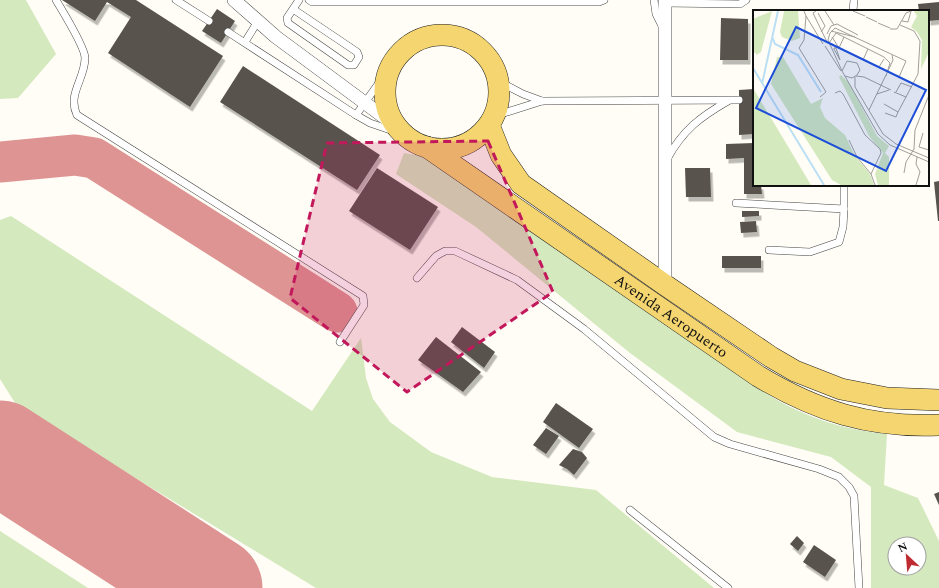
<svg xmlns="http://www.w3.org/2000/svg" width="939" height="588" font-family="Spectral,serif">
<style>
.green{fill:#d4e9be;fill-rule:evenodd}
.lines{fill:none;stroke-linecap:round;stroke-linejoin:round}
.taxiway{stroke:#de9493;stroke-width:41}
.runway{stroke:#de9493;stroke-width:103}
.building{fill:#59524d;filter:url(#shadow)}
.service-casing{stroke:#444;stroke-width:8}
.minor-casing{stroke:#444;stroke-width:14}
.primary-casing{stroke:#222;stroke-width:22}
.service{stroke:#fff;stroke-width:7}
.minor{stroke:#fff;stroke-width:13}
.primary{stroke:#f4d570;stroke-width:21}
.marked{fill:#c2185b;fill-opacity:0.2;stroke:#c2185b;stroke-width:3;stroke-dasharray:8 5;stroke-linejoin:round}
.labels{text-anchor:middle;stroke-width:4;stroke-linejoin:round;paint-order:stroke}
.street-label{font-size:15px;fill:#111;stroke:#fff}
.inset-river{fill:none;stroke:#bbdff5;stroke-width:2}
.inset-road{fill:none;stroke:#a09f9a;stroke-width:1}
.view{fill:#1d4ed8;fill-opacity:0.15;stroke:#1d4ed8;stroke-width:2}
.inset-edge{fill:none;stroke:#111;stroke-width:2}
</style>
<defs>
<filter id="shadow"><feDropShadow dx="2.5" dy="4.5" stdDeviation="0" flood-color="#0004"/></filter>
</defs>
<rect width="100%" height="100%" fill="#fffdf5"/>
<!-- green -->
<g class="green">
<polygon points="0,0 26,0 56,54 18,98 0,99"/>
<path d="M404 153 440 159 767 394C805 417 843 430 887 434L884 485 918 498 939 541V588H871V487L831 457 737 432 630 353 476 227 396 174ZM895 544H919V568H895Z"/>
<polygon points="11,216 312,411 361,338 366,378 373,399 390,422 431,452 492,477 596,490 714,588 316,588 17,406 0,379 0,220"/>
<polygon points="0,531 88,588 0,588"/>
</g>
<g class="lines">
<!-- taxiway -->
<polyline class="taxiway" points="0,162 75,155 94,158 337,312"/>
<!-- runway -->
<polyline class="runway" points="0,452 211,588"/>
</g>
<!-- building -->
<g class="building">
<polygon points="62,0 136,0 223,56 190,107 108,53 131,17 107,2 95,21"/>
<polygon points="939,2 939,20 928,21 928,11 919,11 918,4"/>
<polygon points="217,9 235,21 221,43 202,31"/>
<polygon points="721,18 748,19 748,60 720,60"/>
<polygon points="243,66 380,155 357,190 220,102"/>
<polygon points="754,89 754,134 739,135 739,90"/>
<polygon points="754,143 754,185 761,185 762,194 744,194 744,158 726,159 726,144"/>
<polygon points="377,168 438,207 410,250 349,211"/>
<polygon points="685,168 710,168 711,197 686,197"/>
<polygon points="939,181 939,221 938,221 934,182"/>
<polygon points="742,211 759,211 759,216 742,217"/>
<polygon points="756,221 757,232 741,233 740,222"/>
<rect x="722" y="256" width="39" height="12"/>
<polygon points="462,327 495,352 484,368 451,342"/>
<polygon points="436,337 481,372 463,392 418,360"/>
<polygon points="556,403 593,429 579,448 543,422"/>
<polygon points="546,428 559,436 546,454 533,445"/>
<polygon points="573,449 582,452 587,458 574,475 567,469 559,465"/>
<polygon points="939,492 939,505 934,494"/>
<polygon points="797,536 804,543 798,551 790,544"/>
<polygon points="814,545 836,560 825,577 803,562"/>
</g>
<g class="lines">
<defs>
<g id="service">
<path d="M56 0C63 12 85 47 85 58 85 79 67 94 77 115L363 296 364 305 340 342"/>
<polyline points="176,0 209,21"/>
<polyline points="309,0 312,2 599,2 604,0"/>
<polyline points="654,0 656,14 662,26"/>
<polyline points="665,3 740,4 746,0"/>
<polyline points="293,9 357,52 359,57 354,65 348,65 288,23 287,18 299,0"/>
<polyline points="853,11 854,0"/>
<polyline points="228,32 356,115 370,123 405,135"/>
<polyline points="245,42 258,21"/>
<polyline points="498,81 523,94 542,101"/>
<polyline points="356,115 389,69"/>
<polyline points="492,120 504,113 542,101 739,100"/>
<path d="M667 159C683 130 700 117 728 101"/>
<polyline points="736,203 844,209 844,185"/>
<polyline points="769,250 810,252 839,242 843,227 844,209"/>
<polyline points="417,278 436,256 445,251 455,251 517,280 584,329 714,437 730,444 819,469 839,477 849,487 854,496 859,588"/>
<polyline points="630,510 728,588"/>
</g>
<g id="minor">
<polyline points="234,0 276,37 396,126"/>
<polyline points="665,0 665,285"/>
</g>
<g id="primary">
<circle cx="442" cy="92" r="57"/>
<polyline points="489,125 501,155 521,184 665,285 771,357 795,371 841,389 887,398 939,400"/>
<path id="s1" d="M427 147 758 376C816 411 870 428 939 425"/>
</g>
</defs>
<!-- service casing -->
<use href="#service" class="service-casing"/>
<!-- minor casing -->
<use href="#minor" class="minor-casing"/>
<!-- primary casing -->
<use href="#primary" class="primary-casing"/>
<!-- service -->
<use href="#service" class="service"/>
<!-- minor -->
<use href="#minor" class="minor"/>
<!-- primary -->
<use href="#primary" class="primary"/>
</g>
<!-- marked area -->
<path class="marked" d="M488 141 553 292 407 392 290 298 327 143Z"/>
<g class="labels">
<!-- street labels -->
<g class="street-label">
<text dy="5" stroke="none"><textPath href="#s1" startOffset="297">Avenida Aeropuerto</textPath></text>
</g>
</g>
<!-- overview -->
<g transform="translate(753 10)">
<rect width="176" height="176" fill="#fffdf5"/>
<path d="M19 1 8 42 4 45 0 41V9ZM31 1H45L47 28 39 31 29 27 27 22ZM161 1H176V42L168 59 169 30 164 22 158 17 164 6ZM24 47H30L58 94 70 88 67 97 72 108 92 125 102 146 117 164 121 175H88L79 170 18 74ZM88 65 96 73 124 126 136 136 132 143 136 147V175H125L122 164 130 143 116 126 86 67ZM0 78 58 175H0Z" fill="#d4e9be"/>
<path class="inset-river" d="M19 27 22 34 45 45 68 82M0 58 71 175M9 74 25 1"/>
<path class="inset-road" d="M51 1 53 6 51 30 46 38 73 82 67 87M63 1 60 3 74 32M72 1 81 15M100 1 112 6M65 3 72 16 68 22M53 6 70 34M113 7 124 12M149 11 155 12 158 1M125 13 137 18M147 15 161 21 167 31 165 64 153 87M137 19H144L153 3 158 1M78 21 102 27M74 24 78 16 84 14 105 25M79 27 86 38 126 57 131 49M76 33 83 23 131 47 137 53 133 66M72 36 88 61M83 38 87 50 81 39V38H83L85 36M86 38 91 27M110 50 115 39M89 61 75 30 77 23 82 18 153 51 146 67 135 62M135 61 140 50 139 45M92 66 99 68 104 65 107 60 104 53 94 51 89 61 125 124 137 135 176 152M103 66 111 67 138 80M102 67V77L130 124 143 134 176 148M143 82 148 73 159 77M82 83 87 81 90 84 112 125 127 139 128 143 118 164M124 84 136 80M131 94 145 102 153 87 141 82M116 100 133 65M132 103 143 107 145 102M170 123 166 137 176 140M96 130 104 147 118 164 122 175M151 163 153 152 161 139 162 120 176 85M163 175 167 162 163 154 164 147"/>
<path class="view" d="M43 17 173 80 133 161 3 98Z"/>
<rect width="176" height="176" class="inset-edge"/>
</g>
<!-- north arrow -->
<g transform="translate(907 556) rotate(334)"><circle r="19" fill="#ffffff" stroke="#a0a0a0"/>
<path d="M0-3L7 15L0 10L-7 15Z" fill="#be2b31"/>
<text y="-6" font-size="11" font-weight="bold" text-anchor="middle" fill="#111111">N</text>
</g>
</svg>
